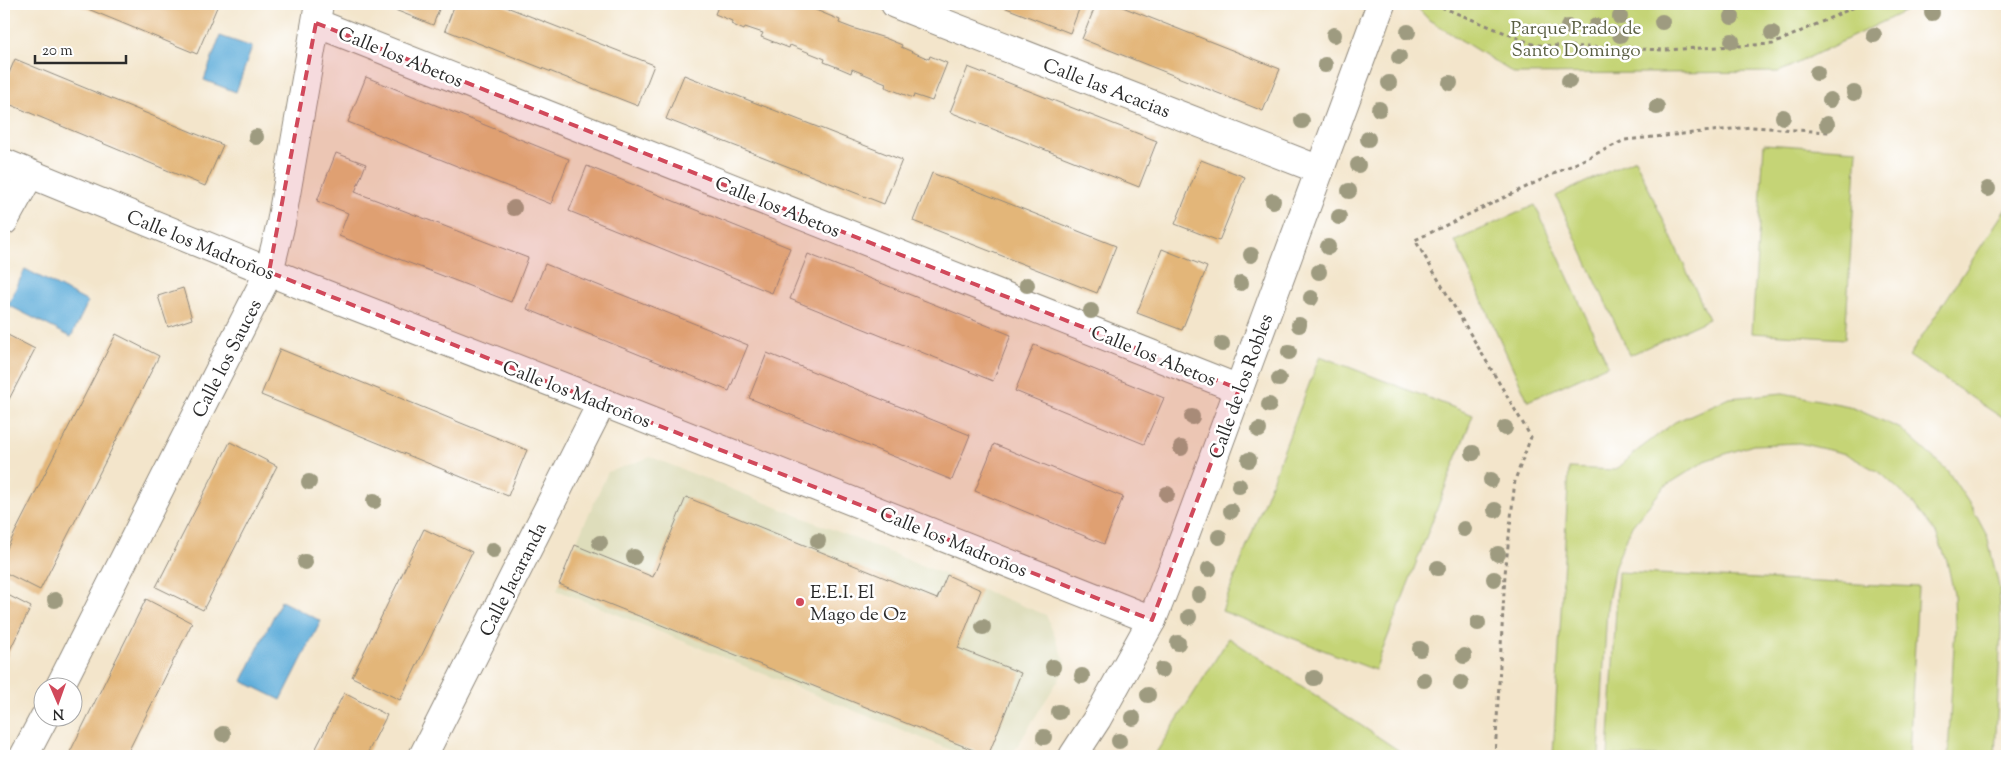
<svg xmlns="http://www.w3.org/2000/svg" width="2011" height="760" font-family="'Sorts Mill Goudy',serif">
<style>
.built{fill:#deddbb}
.green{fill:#c5d476;stroke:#788050}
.water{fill:#61aeda;stroke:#466c82}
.building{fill:#e3b679}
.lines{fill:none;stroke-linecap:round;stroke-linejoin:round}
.minor-casing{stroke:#8f887b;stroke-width:30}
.path{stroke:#8f887b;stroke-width:3;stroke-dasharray:4 4;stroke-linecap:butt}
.minor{stroke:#fff;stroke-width:28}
.tree{fill:#9e9b80}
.marked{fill:#d1495b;fill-opacity:0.2;stroke:#d1495b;stroke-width:4;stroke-dasharray:10 6;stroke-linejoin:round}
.poi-dot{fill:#d1495b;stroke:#fff;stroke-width:2}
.labels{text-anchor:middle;stroke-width:5;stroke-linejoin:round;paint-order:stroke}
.park-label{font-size:19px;fill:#595e42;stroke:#fff}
.street-label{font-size:19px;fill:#2b2b2b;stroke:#fff}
.poi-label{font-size:19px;fill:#2b2b2b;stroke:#fff;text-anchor:start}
</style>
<rect width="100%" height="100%" fill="#fff"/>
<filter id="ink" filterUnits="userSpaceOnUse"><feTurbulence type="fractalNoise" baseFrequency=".02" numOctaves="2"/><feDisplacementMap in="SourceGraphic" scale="10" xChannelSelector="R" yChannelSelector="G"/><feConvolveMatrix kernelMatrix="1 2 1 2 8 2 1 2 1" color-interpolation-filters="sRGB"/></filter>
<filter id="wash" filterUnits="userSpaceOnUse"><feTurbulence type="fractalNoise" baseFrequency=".0096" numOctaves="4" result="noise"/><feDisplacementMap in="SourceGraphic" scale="20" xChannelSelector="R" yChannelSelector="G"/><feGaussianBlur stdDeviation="1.12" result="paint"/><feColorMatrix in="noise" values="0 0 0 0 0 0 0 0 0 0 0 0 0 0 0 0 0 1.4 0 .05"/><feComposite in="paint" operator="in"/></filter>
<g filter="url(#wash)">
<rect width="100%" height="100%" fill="#f3e5cb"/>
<!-- built -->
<polygon class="built" points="651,457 1046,615 1067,666 1011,756 966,756 557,590 575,545 608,472"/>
<!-- green -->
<g class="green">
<polygon points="1414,4 1920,4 1779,72 1515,74 1429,20"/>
<polygon points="1764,144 1857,150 1845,339 1752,333"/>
<polygon points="1635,159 1709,319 1630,355 1556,196"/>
<polygon points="1535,205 1608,365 1528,401 1455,241"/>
<polygon points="2007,207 2007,421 1909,356"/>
<polygon points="1320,356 1473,415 1375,670 1222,611"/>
<polygon points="1783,393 1849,406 1901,429 1947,470 1971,506 1987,536 1999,587 2001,628 1995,756 1948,756 1955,627 1954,594 1947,561 1936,533 1912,502 1882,474 1846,454 1799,443 1753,445 1707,460 1664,487 1632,526 1615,565 1607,607 1599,756 1553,756 1569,468 1616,470 1638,450 1675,422 1729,398"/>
<polygon points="1618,572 1918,587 1909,756 1608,756"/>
<polygon points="1229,638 1407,756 1154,756"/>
</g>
<!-- water -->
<g class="water">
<polygon points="220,36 252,47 236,92 204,80"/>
<polygon points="25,269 88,302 71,337 8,305"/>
<polygon points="281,601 321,621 281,700 242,681"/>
</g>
<g id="blocks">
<!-- building -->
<g class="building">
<polygon points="76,4 209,4 217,7 197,54"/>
<polygon points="380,4 441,4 433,25"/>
<polygon points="455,4 499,4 654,65 638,106 445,30"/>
<polygon points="719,4 792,4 805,9 806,6 840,20 839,23 852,28 885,38 902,45 901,47 929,59 930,56 947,63 932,101 914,95 913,98 885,87 886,83 852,69 851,73 837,67 824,62 825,59 790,45 789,48 761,37 763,33 745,27 744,30 731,24 732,21 715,14"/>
<polygon points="996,4 1081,4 1070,33"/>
<polygon points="1096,4 1115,4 1280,69 1263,111 1082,39"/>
<polygon points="15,59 223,145 205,186 4,102 4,85"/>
<polygon points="968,67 1157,141 1139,187 950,112"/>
<polygon points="684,75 902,160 884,204 666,119"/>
<polygon points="366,77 569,159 551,204 348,122"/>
<polygon points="336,153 366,164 355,192 528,258 511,302 339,236 348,213 317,201"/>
<polygon points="1201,160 1245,177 1219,241 1175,224"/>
<polygon points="587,166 790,248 772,293 569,211"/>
<polygon points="932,173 1116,246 1097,293 913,221"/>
<polygon points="1162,249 1207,267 1182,330 1137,313"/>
<polygon points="808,254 1011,335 993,381 790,299"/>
<polygon points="545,264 748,345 729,391 527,309"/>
<polygon points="183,288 192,319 168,327 158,296"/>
<polygon points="4,333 35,349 4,409"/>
<polygon points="116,334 159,356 40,590 4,572 4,554"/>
<polygon points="1034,345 1164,398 1144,444 1015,391"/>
<polygon points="280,349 527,450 508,496 261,395"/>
<polygon points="767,353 970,435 952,480 749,398"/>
<polygon points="230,442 277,466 203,610 156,587"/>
<polygon points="994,444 1123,497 1104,544 975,491"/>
<polygon points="686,497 937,599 947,575 981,590 958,648 1021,673 988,756 559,584 575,545 653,577"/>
<polygon points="424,529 472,552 400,700 352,677"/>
<polygon points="4,593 31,607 4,662"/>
<polygon points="146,599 192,623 126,756 68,756"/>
<polygon points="344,693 387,715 366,756 312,756"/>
</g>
</g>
</g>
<g filter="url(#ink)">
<use href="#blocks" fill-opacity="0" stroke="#8f887b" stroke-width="1"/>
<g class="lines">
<defs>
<g id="minor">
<polyline points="895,4 1320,170"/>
<polyline points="316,23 1239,389"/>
<polyline points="4,163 309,288 602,402 1152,620"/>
<polyline points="4,221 30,174"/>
<polyline points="59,688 269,272 281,223 319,4"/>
<polyline points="24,756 44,718"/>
<polyline points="423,756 602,402"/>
<polyline points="1073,756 1097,719 1152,620 1175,562 1381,4"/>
</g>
</defs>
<!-- minor casing -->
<use href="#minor" class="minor-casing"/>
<!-- path -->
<g class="path">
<polyline points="1434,4 1535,45 1664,50 1773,44 1861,4"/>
<polyline points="1495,756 1505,574 1515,480 1531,437 1415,240 1625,140 1751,127 1829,132"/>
</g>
<!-- minor -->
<use href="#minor" class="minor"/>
</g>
<!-- trees -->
<g class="tree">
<circle cx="1932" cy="13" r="8"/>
<circle cx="1620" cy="17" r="8"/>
<circle cx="1732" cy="17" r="8"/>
<circle cx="1662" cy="22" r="8"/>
<circle cx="1596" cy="26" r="8"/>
<circle cx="1568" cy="27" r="8"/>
<circle cx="1408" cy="32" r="8"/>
<circle cx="1772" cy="33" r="8"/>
<circle cx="1334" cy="35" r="8"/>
<circle cx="1620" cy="35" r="8"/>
<circle cx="1874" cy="35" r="8"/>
<circle cx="1732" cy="41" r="8"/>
<circle cx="1399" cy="57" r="8"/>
<circle cx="1325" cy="65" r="8"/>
<circle cx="1817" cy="73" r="8"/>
<circle cx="1569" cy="81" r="8"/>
<circle cx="1389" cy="83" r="8"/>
<circle cx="1450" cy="83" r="8"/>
<circle cx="1854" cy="93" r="8"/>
<circle cx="1830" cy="100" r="8"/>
<circle cx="1657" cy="107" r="8"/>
<circle cx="1379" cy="109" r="8"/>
<circle cx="1783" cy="117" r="8"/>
<circle cx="1302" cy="121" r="8"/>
<circle cx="1827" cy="124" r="8"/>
<circle cx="256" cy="137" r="8"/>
<circle cx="1368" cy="139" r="8"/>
<circle cx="1358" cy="165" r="8"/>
<circle cx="1988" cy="189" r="8"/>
<circle cx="1349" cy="191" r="8"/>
<circle cx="1273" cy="201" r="8"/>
<circle cx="514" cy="208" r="8"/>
<circle cx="1339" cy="217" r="8"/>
<circle cx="1328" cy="247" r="8"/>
<circle cx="1251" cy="255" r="8"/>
<circle cx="1319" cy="272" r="8"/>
<circle cx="1241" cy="283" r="8"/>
<circle cx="1027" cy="285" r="8"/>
<circle cx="1311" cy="298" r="8"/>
<circle cx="1091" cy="311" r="8"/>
<circle cx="1299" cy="325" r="8"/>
<circle cx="1222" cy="344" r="8"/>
<circle cx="1289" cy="352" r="8"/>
<circle cx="1279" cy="379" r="8"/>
<circle cx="1269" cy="405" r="8"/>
<circle cx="1192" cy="417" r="8"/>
<circle cx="1505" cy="428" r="8"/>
<circle cx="1259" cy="430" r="8"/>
<circle cx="1181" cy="448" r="8"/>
<circle cx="1473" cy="453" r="8"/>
<circle cx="1249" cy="460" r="8"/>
<circle cx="1491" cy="480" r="8"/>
<circle cx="309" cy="482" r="8"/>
<circle cx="1239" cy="486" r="8"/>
<circle cx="1167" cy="494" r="8"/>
<circle cx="374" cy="501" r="8"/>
<circle cx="1495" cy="510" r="8"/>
<circle cx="1231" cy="511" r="8"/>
<circle cx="1464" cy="529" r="8"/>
<circle cx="1219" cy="537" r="8"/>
<circle cx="818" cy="541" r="8"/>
<circle cx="600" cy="543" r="8"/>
<circle cx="493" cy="550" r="8"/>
<circle cx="1498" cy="554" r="8"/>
<circle cx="634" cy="557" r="8"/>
<circle cx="305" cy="562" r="8"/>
<circle cx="1438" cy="568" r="8"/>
<circle cx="1209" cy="569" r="8"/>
<circle cx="1494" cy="579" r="8"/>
<circle cx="1199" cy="595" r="8"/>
<circle cx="55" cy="600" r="8"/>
<circle cx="1189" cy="617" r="8"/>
<circle cx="1478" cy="623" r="8"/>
<circle cx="983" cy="627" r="8"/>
<circle cx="1178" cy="643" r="8"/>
<circle cx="1420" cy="649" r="8"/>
<circle cx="1464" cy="656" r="8"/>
<circle cx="1053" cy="667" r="8"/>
<circle cx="1162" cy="670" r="8"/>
<circle cx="1082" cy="676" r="8"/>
<circle cx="1314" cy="678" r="8"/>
<circle cx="1424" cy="680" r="8"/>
<circle cx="1461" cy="683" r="8"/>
<circle cx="1148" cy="695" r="8"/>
<circle cx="1059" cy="712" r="8"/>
<circle cx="1133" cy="718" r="8"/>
<circle cx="223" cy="734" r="8"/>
<circle cx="1044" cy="737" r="8"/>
<circle cx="1119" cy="741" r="8"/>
</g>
</g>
<!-- marked area -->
<path class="marked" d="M316 23 1239 389 1152 620 269 272Z"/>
<!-- markers -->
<circle class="poi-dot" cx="800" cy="602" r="5"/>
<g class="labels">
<!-- park labels -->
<g class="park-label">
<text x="1576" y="34">Parque Prado de<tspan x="1576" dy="22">Santo Domingo</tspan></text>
</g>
<!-- street labels -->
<g class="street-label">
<text transform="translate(401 56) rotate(22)" y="7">Calle los Abetos</text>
<text transform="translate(1107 87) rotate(21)" y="7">Calle las Acacias</text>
<text transform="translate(778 206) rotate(22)" y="7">Calle los Abetos</text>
<text transform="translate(201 244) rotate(22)" y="7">Calle los Madroños</text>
<text transform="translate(1154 355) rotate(22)" y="7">Calle los Abetos</text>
<text transform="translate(226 358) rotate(-63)" y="7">Calle los Sauces</text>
<text transform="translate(1240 386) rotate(-70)" y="7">Calle de los Robles</text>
<text transform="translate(577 393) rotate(21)" y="7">Calle los Madroños</text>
<text transform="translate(954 541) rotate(22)" y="7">Calle los Madroños</text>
<text transform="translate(512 579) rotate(-63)" y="7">Calle Jacaranda</text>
</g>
<!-- poi labels -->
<g class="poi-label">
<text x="810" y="598">E.E.I. El<tspan x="810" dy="22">Mago de Oz</tspan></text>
</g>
</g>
<!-- margin -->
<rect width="2011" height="760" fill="none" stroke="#fff" stroke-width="20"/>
<!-- north arrow -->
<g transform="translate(58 702) rotate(178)"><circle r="24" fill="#ffffff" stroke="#aaaaaa"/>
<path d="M0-4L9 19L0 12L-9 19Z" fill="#d1495b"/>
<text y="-8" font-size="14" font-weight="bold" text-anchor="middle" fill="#2b2b2b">N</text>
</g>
<!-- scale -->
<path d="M35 55v8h91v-8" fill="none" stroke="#2b2b2b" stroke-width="2.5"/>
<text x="42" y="55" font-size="15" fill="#2b2b2b" stroke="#ffffff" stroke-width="4" paint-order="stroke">20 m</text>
</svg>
